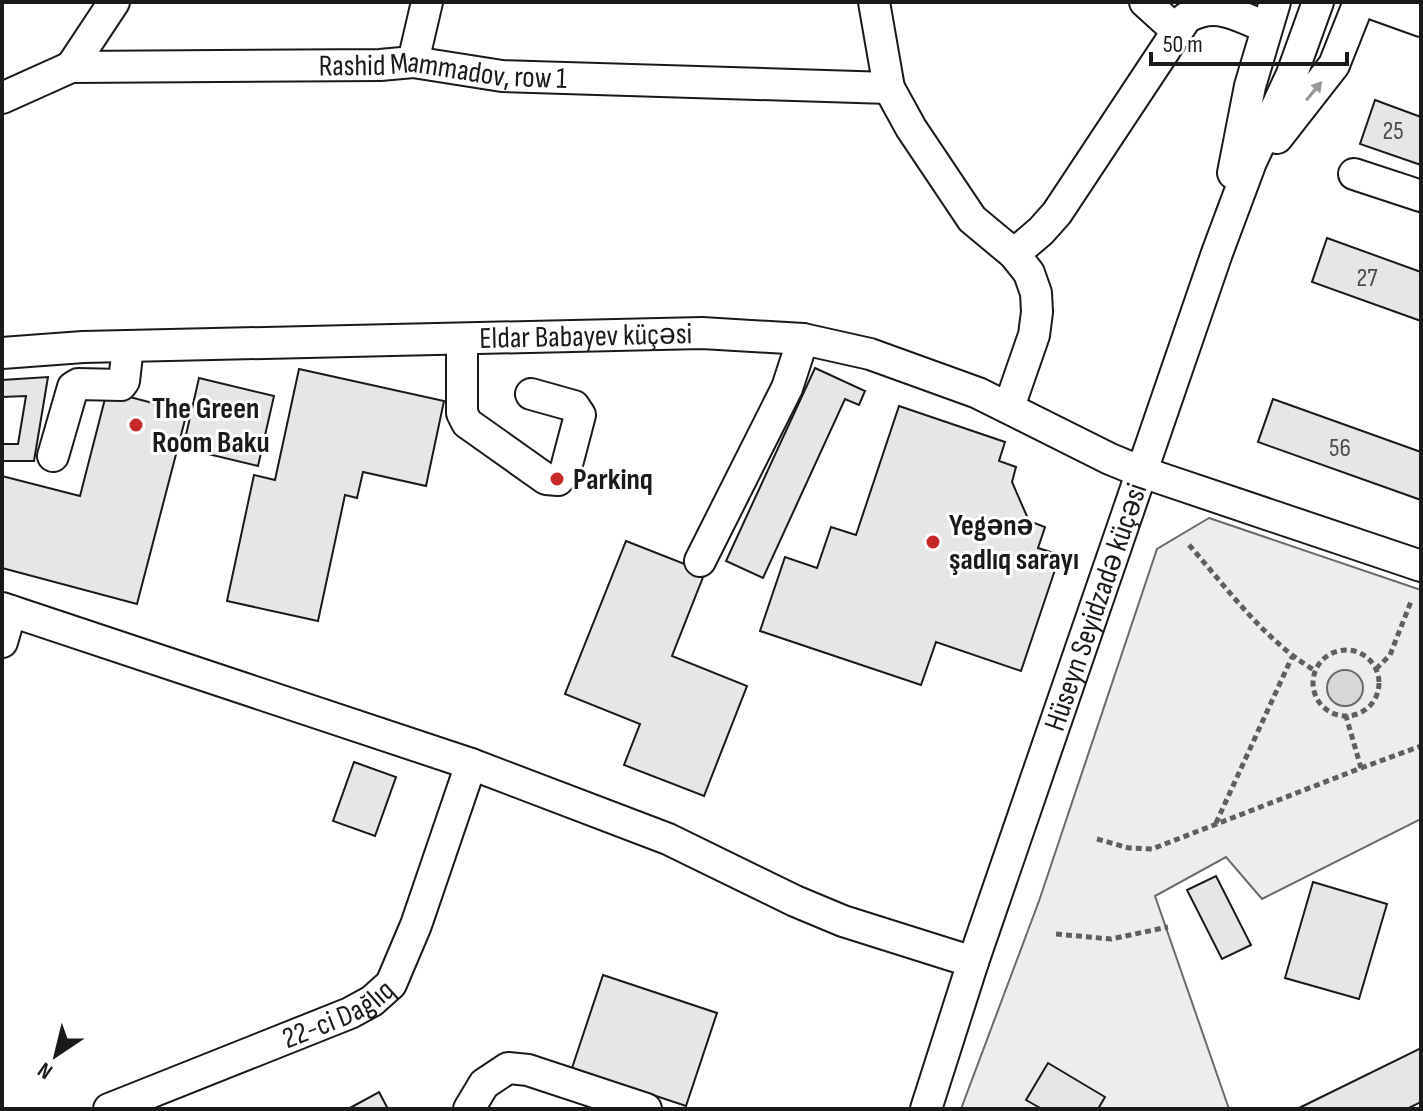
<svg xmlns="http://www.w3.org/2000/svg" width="1423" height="1111" font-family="'Sofia Sans Condensed',sans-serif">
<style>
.green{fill:#ededed;stroke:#6a6a6a;stroke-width:2}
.water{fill:#d7d7d7;stroke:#6a6a6a;stroke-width:2}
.building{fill:#e6e6e6;stroke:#1a1a1a;stroke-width:2}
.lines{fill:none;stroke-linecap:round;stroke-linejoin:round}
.minor-casing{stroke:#1a1a1a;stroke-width:34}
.path{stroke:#5f5f5f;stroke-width:5;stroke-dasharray:6 4;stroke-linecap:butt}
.minor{stroke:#fff;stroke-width:30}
.oneway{fill:#989898}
.poi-dot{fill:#c62828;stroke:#fff;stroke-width:3}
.labels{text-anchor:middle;stroke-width:6;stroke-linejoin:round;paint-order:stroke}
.number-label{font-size:26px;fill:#4d4d4d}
.street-label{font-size:30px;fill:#1a1a1a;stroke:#fff}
.poi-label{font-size:30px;font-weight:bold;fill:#1a1a1a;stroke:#fff;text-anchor:start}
</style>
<rect width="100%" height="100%" fill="#fff"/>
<!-- green -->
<polygon class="green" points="1209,518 1421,590 1421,819 1262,899 1226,857 1155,896 1229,1109 961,1109 1039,901 1157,549"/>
<!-- water -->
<circle class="water" cx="1345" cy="688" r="18"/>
<!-- building -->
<g class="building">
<polygon points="1375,100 1421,117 1421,165 1360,144"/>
<polygon points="1327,238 1421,272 1421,321 1312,282"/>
<polygon points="815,368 865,391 859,405 845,399 763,578 726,561"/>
<polygon points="299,369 444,401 426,486 363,472 357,498 345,495 318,621 227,601 254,475 275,480"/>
<polygon points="48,377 34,461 2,461 2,444 18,444 26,396 2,397 2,380"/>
<polygon points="199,378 274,396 258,466 183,448"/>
<polygon points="107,391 187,412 137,604 2,568 2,476 80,496"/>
<polygon points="1273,399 1421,452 1421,500 1258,442"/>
<polygon points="899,406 1005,442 999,461 1016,467 1012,482 1029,521 1045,527 1038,548 1060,555 1021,671 936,642 921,685 760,631 785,557 817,568 831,527 856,535"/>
<polygon points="626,541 705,572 672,656 747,686 704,796 624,765 640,724 565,694"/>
<polygon points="354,762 396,777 375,836 333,821"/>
<polygon points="1216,876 1251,945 1222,959 1187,890"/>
<polygon points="1313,882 1387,904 1359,999 1285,978"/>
<polygon points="603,975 717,1013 686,1106 572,1068"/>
<polygon points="1421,1048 1421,1102 1407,1109 1297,1109"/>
<polygon points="1048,1063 1105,1097 1098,1109 1042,1109 1026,1100"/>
<polygon points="379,1092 388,1109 348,1109"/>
</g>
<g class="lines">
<defs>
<g id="minor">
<polyline points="874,2 889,88 911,128 972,219 1014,254 1029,273 1036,293 1037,312 1034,335 1009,407"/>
<polyline points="1145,2 1177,31"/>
<polyline points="1368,2 1421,21"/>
<polyline points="413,62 427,2"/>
<polyline points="71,67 114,2"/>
<path id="s1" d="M2 98 71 67 380 65 413 62 502 76 889 88"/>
<polyline points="1277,138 1334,65 1359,2"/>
<polyline points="1233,173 1250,86 1275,2"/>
<polyline points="1354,174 1421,196"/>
<path d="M1014 254 1041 231 1057 213 1186 18C1216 0 1237 16 1266 27"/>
<polyline points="462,339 462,413 467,423 546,479 558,480 565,472 580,415 574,406 531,394"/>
<path id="s2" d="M2 353 83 347 702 333 803 339 870 354 978 393 1110 459 1142 472 1421 566"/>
<polyline points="53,456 73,387 78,384 121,385 124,381 128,347"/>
<polyline points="700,561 787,388 803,339"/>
<polyline points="2,608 471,764 668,839 795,901 843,921 973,962"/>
<polyline points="2,642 11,611"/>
<path id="s3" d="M109 1109 350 1013 372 1001 391 984 416 925 471 764"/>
<polyline points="469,1109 484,1084 508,1068 528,1070 646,1109"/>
<path id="s4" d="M926 1109 973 962 1217 253 1251 162 1292 74 1318 2"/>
</g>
</defs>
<!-- minor casing -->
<use href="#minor" class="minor-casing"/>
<!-- path -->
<g class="path">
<path d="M1189 545C1228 589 1264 640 1314 670"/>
<circle cx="1346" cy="683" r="33"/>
<polyline points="1376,669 1390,655 1412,599"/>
<polyline points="1361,768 1421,746"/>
<polyline points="1216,823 1292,657"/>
<polyline points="1097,839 1129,848 1152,849 1361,768 1346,716"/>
<polyline points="1056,934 1111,939 1168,927"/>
</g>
<!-- minor -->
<use href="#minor" class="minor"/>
</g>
<!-- one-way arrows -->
<defs><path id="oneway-solid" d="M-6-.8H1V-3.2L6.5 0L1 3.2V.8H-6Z" transform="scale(2)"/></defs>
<use class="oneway" href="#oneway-solid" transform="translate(1314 91) rotate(-50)"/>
<!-- markers -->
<g class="poi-dot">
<circle cx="136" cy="425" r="8"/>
<circle cx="557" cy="479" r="8"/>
<circle cx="933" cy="542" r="8"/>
</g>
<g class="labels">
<!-- number labels -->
<g class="number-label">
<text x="1393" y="139">25</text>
<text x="1367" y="286">27</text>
<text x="1340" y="456">56</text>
</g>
<!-- street labels -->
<g class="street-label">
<text dy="10" stroke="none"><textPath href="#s1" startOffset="448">Rashid Mammadov, row 1</textPath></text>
<text dy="10" stroke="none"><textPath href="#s2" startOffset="584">Eldar Babayev küçəsi</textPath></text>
<text dy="10" stroke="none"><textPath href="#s4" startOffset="530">Hüseyn Seyidzadə küçəsi</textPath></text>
<text dy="10" stroke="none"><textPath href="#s3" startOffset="248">22-ci Dağlıq</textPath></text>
</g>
<!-- poi labels -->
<g class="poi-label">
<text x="152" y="418">The Green<tspan x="152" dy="34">Room Baku</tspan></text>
<text x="573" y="489">Parkinq</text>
<text x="949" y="535">Yegənə<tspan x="949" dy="34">şadlıq sarayı</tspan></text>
</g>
</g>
<!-- border -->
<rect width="1423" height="1111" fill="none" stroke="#1a1a1a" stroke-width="8"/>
<!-- north arrow -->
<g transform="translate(56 1055) rotate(215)" stroke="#ffffff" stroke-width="6" paint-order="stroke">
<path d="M0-6L14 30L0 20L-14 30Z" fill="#1a1a1a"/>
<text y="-12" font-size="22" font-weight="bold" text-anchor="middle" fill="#1a1a1a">N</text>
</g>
<!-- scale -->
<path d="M1151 52v12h196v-12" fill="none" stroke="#1a1a1a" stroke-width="4"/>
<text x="1163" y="52" font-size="24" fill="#1a1a1a" stroke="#ffffff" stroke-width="6" paint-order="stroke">50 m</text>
</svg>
